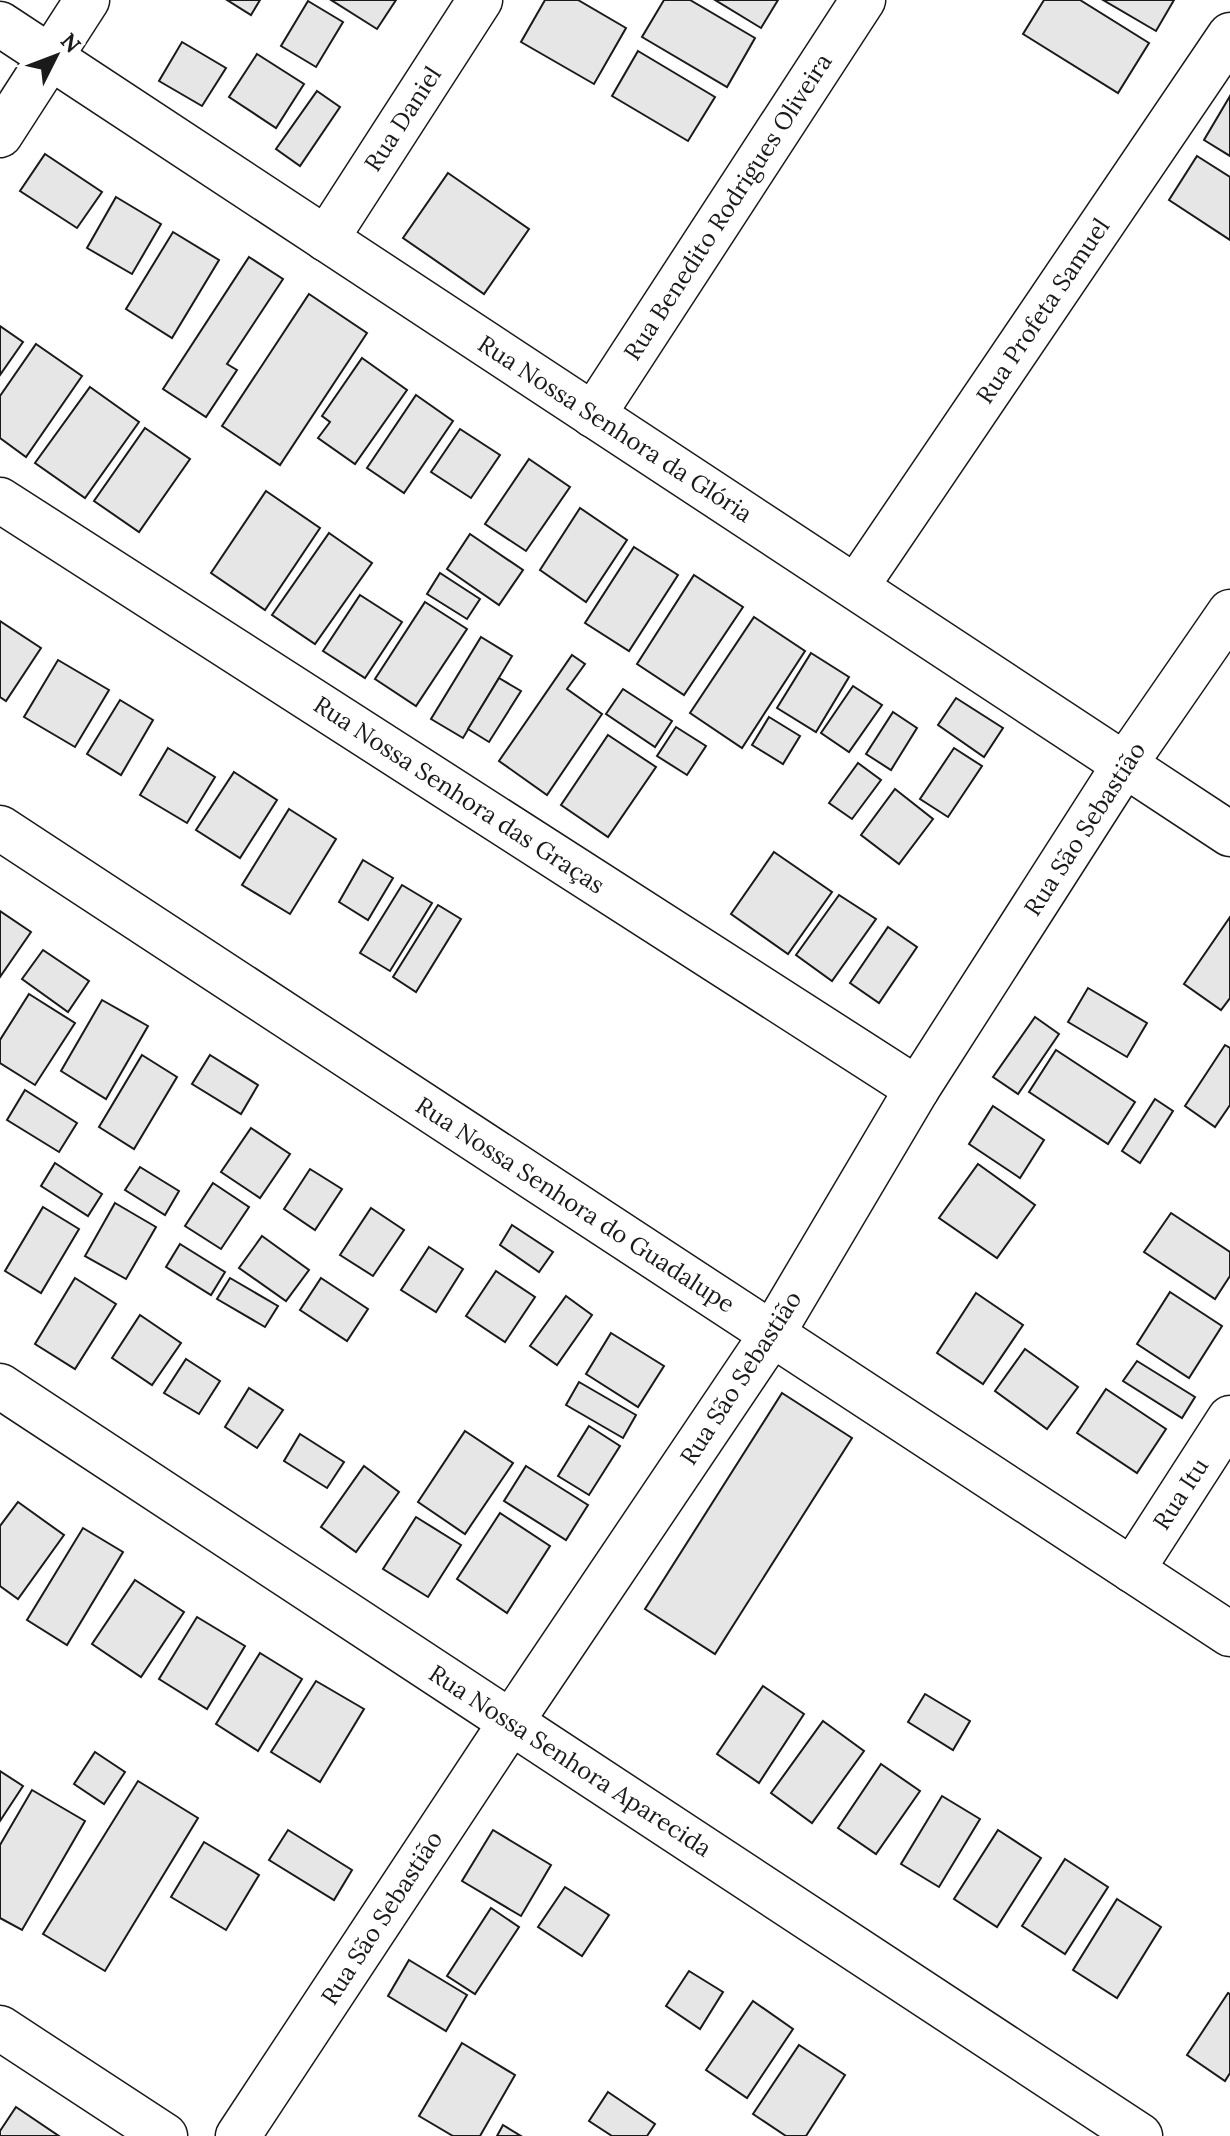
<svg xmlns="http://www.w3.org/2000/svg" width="1230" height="2136" font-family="Lora,serif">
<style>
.building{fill:#e6e6e6;stroke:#1a1a1a;stroke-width:2}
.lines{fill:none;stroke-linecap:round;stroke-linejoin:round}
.minor-casing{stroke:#1a1a1a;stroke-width:47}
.minor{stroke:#fff;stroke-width:44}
.labels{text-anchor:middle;stroke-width:6;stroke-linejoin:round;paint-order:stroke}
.street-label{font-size:24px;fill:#1a1a1a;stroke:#fff}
</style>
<rect width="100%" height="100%" fill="#fff"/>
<!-- building -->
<g class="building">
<polygon points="227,0 260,0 251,15"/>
<polygon points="331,0 396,0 377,29"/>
<polygon points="545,0 578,0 626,28 594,84 521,42"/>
<polygon points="664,0 690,0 755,38 727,87 642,37"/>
<polygon points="715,0 778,0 761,28"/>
<polygon points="1044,0 1080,0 1149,43 1118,93 1023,34"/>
<polygon points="1103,0 1174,0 1156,31"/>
<polygon points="308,1 343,22 316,67 281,46"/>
<polygon points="182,42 226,68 202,106 159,81"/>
<polygon points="638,51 715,97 688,141 612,96"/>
<polygon points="257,54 304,84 276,128 229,97"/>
<polygon points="317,91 340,107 300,166 276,149"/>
<polygon points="1230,96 1230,156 1204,140"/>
<polygon points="45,154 102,192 77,228 20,191"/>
<polygon points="1197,156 1230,177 1230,240 1169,200"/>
<polygon points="448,173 529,229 484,294 403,238"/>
<polygon points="116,197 161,224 132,274 87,248"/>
<polygon points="173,232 219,260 172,338 126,309"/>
<polygon points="249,257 283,279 227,364 237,370 206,417 163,389"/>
<polygon points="309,294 367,333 280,465 222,426"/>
<polygon points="0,326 23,342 0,375"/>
<polygon points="36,344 82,376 26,457 0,438 0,396"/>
<polygon points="362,358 407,390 355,464 318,438 330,422 322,416"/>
<polygon points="90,387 139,422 85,498 35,463"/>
<polygon points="416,395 453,421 404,493 367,468"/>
<polygon points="145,428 190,459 139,532 94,501"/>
<polygon points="460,429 500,455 471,498 431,472"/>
<polygon points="529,459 570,487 526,551 485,524"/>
<polygon points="266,491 320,528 265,610 211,573"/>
<polygon points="580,508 627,540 586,602 540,570"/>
<polygon points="329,533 372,563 315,644 272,615"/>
<polygon points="470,534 523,570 499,605 447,569"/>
<polygon points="634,547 678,575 629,651 585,623"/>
<polygon points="440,573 480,599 467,619 427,594"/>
<polygon points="694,575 743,607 684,695 637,664"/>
<polygon points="360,595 402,622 365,678 323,651"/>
<polygon points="425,602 467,629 416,706 375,679"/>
<polygon points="754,617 805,651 742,748 690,713"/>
<polygon points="0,621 41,648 6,701 0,697"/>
<polygon points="481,637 512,656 463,738 431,719"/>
<polygon points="811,653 849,677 816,732 777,708"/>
<polygon points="572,655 585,664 567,689 602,714 547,795 499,761"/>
<polygon points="58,660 109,690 75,747 24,717"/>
<polygon points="499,678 521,691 489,742 468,729"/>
<polygon points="853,686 882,705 849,752 821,733"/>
<polygon points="623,689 672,721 655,747 606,714"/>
<polygon points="956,698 1003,728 984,757 938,725"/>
<polygon points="120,700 153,720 121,775 87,754"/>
<polygon points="893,712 917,728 891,770 866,754"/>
<polygon points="769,717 800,736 783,764 752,745"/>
<polygon points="676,727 706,746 687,775 657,756"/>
<polygon points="608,735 656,767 608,837 561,805"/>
<polygon points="168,748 215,777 187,823 140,795"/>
<polygon points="954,748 982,766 948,817 920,799"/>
<polygon points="858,763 881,780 852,819 829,803"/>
<polygon points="234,772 277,800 240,858 196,830"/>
<polygon points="895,789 933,819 899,864 861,835"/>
<polygon points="289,809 336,839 290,914 242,885"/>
<polygon points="774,852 832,892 788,954 731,914"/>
<polygon points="363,860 393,878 368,920 339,902"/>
<polygon points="402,885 432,903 390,971 360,953"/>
<polygon points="839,895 876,919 832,981 796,955"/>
<polygon points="438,905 461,919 416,992 393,977"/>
<polygon points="0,911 31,932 0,977"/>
<polygon points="1230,917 1230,998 1221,1010 1184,984"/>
<polygon points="888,927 917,947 879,1003 850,983"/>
<polygon points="43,950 89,981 68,1012 22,979"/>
<polygon points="1088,988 1147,1023 1127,1057 1068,1022"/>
<polygon points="29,994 75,1023 35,1085 0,1063 0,1040"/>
<polygon points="102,1000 148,1026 106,1099 61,1071"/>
<polygon points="1035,1017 1059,1034 1018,1094 993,1077"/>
<polygon points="1225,1045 1230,1048 1230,1105 1215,1127 1185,1106"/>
<polygon points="1056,1050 1135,1102 1108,1144 1029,1092"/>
<polygon points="142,1055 177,1077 134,1149 99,1127"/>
<polygon points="210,1055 258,1085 241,1114 192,1084"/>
<polygon points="25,1090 77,1123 59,1152 7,1120"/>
<polygon points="1155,1099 1173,1111 1140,1163 1122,1151"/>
<polygon points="993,1106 1044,1140 1020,1178 969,1144"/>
<polygon points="251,1128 290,1154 260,1198 221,1172"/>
<polygon points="55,1163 102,1194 88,1216 41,1186"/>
<polygon points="978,1164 1035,1205 997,1258 939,1218"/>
<polygon points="140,1167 179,1191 165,1215 125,1190"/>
<polygon points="310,1169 342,1189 315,1230 284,1209"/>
<polygon points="213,1183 249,1207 221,1249 185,1226"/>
<polygon points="115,1203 156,1227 126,1279 85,1256"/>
<polygon points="43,1207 79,1229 41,1293 5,1271"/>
<polygon points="371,1208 404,1230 373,1276 340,1255"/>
<polygon points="1171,1213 1230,1252 1230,1276 1215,1299 1144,1252"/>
<polygon points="512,1225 553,1252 539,1272 500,1245"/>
<polygon points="262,1236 309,1270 286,1301 239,1268"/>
<polygon points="180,1244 225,1272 211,1295 166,1267"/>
<polygon points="429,1247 463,1269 436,1312 401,1290"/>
<polygon points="496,1271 535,1297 505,1342 466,1316"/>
<polygon points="75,1278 116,1304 75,1369 35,1344"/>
<polygon points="230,1278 278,1306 265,1327 217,1299"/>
<polygon points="321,1278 368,1309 347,1341 300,1310"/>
<polygon points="1170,1292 1222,1326 1189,1378 1137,1344"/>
<polygon points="976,1293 1023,1325 983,1384 937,1353"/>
<polygon points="566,1296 592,1315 557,1365 530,1346"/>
<polygon points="140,1315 181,1343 152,1385 112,1358"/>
<polygon points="611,1333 664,1366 638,1407 586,1374"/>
<polygon points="1025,1349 1078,1387 1047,1429 995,1391"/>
<polygon points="186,1359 220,1381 199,1414 164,1393"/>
<polygon points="1137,1361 1195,1397 1182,1418 1123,1381"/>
<polygon points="579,1382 636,1415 623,1438 566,1405"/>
<polygon points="249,1388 283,1410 257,1448 225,1427"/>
<polygon points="1106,1389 1166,1429 1137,1473 1077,1433"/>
<polygon points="782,1393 852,1438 715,1654 645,1609"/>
<polygon points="589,1426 620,1446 589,1495 558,1476"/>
<polygon points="465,1431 513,1463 465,1534 418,1502"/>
<polygon points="300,1434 344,1462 327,1488 284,1461"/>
<polygon points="364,1466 399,1492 356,1552 321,1527"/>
<polygon points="526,1466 588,1505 566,1540 504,1501"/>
<polygon points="18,1502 64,1535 18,1599 0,1586 0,1526"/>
<polygon points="500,1513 550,1546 507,1613 457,1579"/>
<polygon points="416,1517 461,1545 428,1597 383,1569"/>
<polygon points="83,1528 123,1552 67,1645 27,1620"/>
<polygon points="135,1580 184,1612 141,1677 92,1644"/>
<polygon points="197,1617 245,1646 207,1709 159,1679"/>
<polygon points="260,1653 302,1679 258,1751 216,1724"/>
<polygon points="316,1681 364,1709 320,1782 271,1752"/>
<polygon points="763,1686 804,1714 759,1783 717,1754"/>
<polygon points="925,1694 970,1721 953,1750 908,1722"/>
<polygon points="823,1721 864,1751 812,1823 771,1793"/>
<polygon points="95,1752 125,1772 104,1804 74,1784"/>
<polygon points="881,1764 920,1791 876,1854 838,1828"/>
<polygon points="0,1771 23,1786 0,1821"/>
<polygon points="138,1781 198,1818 105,1971 43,1934"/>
<polygon points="32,1790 85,1821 22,1930 0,1918 0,1845"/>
<polygon points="942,1796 980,1819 939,1887 901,1864"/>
<polygon points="288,1830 352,1870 334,1900 269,1860"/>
<polygon points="493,1830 551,1865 521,1916 462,1881"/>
<polygon points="998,1830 1041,1858 997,1927 954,1899"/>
<polygon points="204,1842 259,1875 226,1930 171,1897"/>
<polygon points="1065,1859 1108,1887 1065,1954 1022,1926"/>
<polygon points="565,1887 609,1915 582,1956 538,1927"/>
<polygon points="1117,1899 1161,1927 1117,1998 1073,1970"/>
<polygon points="491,1908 519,1927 475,1994 447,1976"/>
<polygon points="409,1960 467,1995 446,2031 388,1996"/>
<polygon points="689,1971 723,1992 700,2029 666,2006"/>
<polygon points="1228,1993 1230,1994 1230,2073 1225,2081 1187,2055"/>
<polygon points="753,2001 793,2029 747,2098 706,2070"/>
<polygon points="462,2043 515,2075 480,2136 453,2136 419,2116"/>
<polygon points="799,2045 845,2075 806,2136 786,2136 753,2114"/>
<polygon points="608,2092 655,2124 647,2136 612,2136 589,2121"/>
<polygon points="16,2107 59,2136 0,2136 0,2131"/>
<polygon points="503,2125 521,2136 497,2136"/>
</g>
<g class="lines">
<defs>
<g id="minor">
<polyline points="0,24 1230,834"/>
<polyline points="0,135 87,0"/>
<polyline points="326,239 480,0"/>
<polyline points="593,415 863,0"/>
<polyline points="0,500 917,1089"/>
<polyline points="856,587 1230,35"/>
<polyline points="0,828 1230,1634"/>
<polyline points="0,1386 1140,2136"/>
<polyline points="1132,1570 1230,1418"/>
<polyline points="0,2028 165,2136"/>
<polyline points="238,2136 511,1722 772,1334 917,1089 1125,764 1230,612"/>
</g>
</defs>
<!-- minor casing -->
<use href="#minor" class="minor-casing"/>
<!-- minor -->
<use href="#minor" class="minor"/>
</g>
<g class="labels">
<!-- street labels -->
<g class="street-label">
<text transform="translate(403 119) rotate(-57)" y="8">Rua Daniel</text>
<text transform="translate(728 207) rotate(-57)" y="8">Rua Benedito Rodrigues Oliveira</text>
<text transform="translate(1043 311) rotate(-56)" y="8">Rua Profeta Samuel</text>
<text transform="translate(615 429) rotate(33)" y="8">Rua Nossa Senhora da Glória</text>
<text transform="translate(459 795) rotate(33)" y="8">Rua Nossa Senhora das Graças</text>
<text transform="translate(1085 829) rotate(-57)" y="8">Rua São Sebastião</text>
<text transform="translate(575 1205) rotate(33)" y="8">Rua Nossa Senhora do Guadalupe</text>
<text transform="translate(741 1378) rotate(-57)" y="8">Rua São Sebastião</text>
<text transform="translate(1181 1494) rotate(-57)" y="8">Rua Itu</text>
<text transform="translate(570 1761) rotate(33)" y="8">Rua Nossa Senhora Aparecida</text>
<text transform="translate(382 1918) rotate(-57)" y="8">Rua São Sebastião</text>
</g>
</g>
<!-- north arrow -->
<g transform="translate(56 56) rotate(48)" stroke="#ffffff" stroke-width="6" paint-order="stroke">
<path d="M0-6L14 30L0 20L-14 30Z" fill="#1a1a1a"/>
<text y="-12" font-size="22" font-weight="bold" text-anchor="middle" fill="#1a1a1a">N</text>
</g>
</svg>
